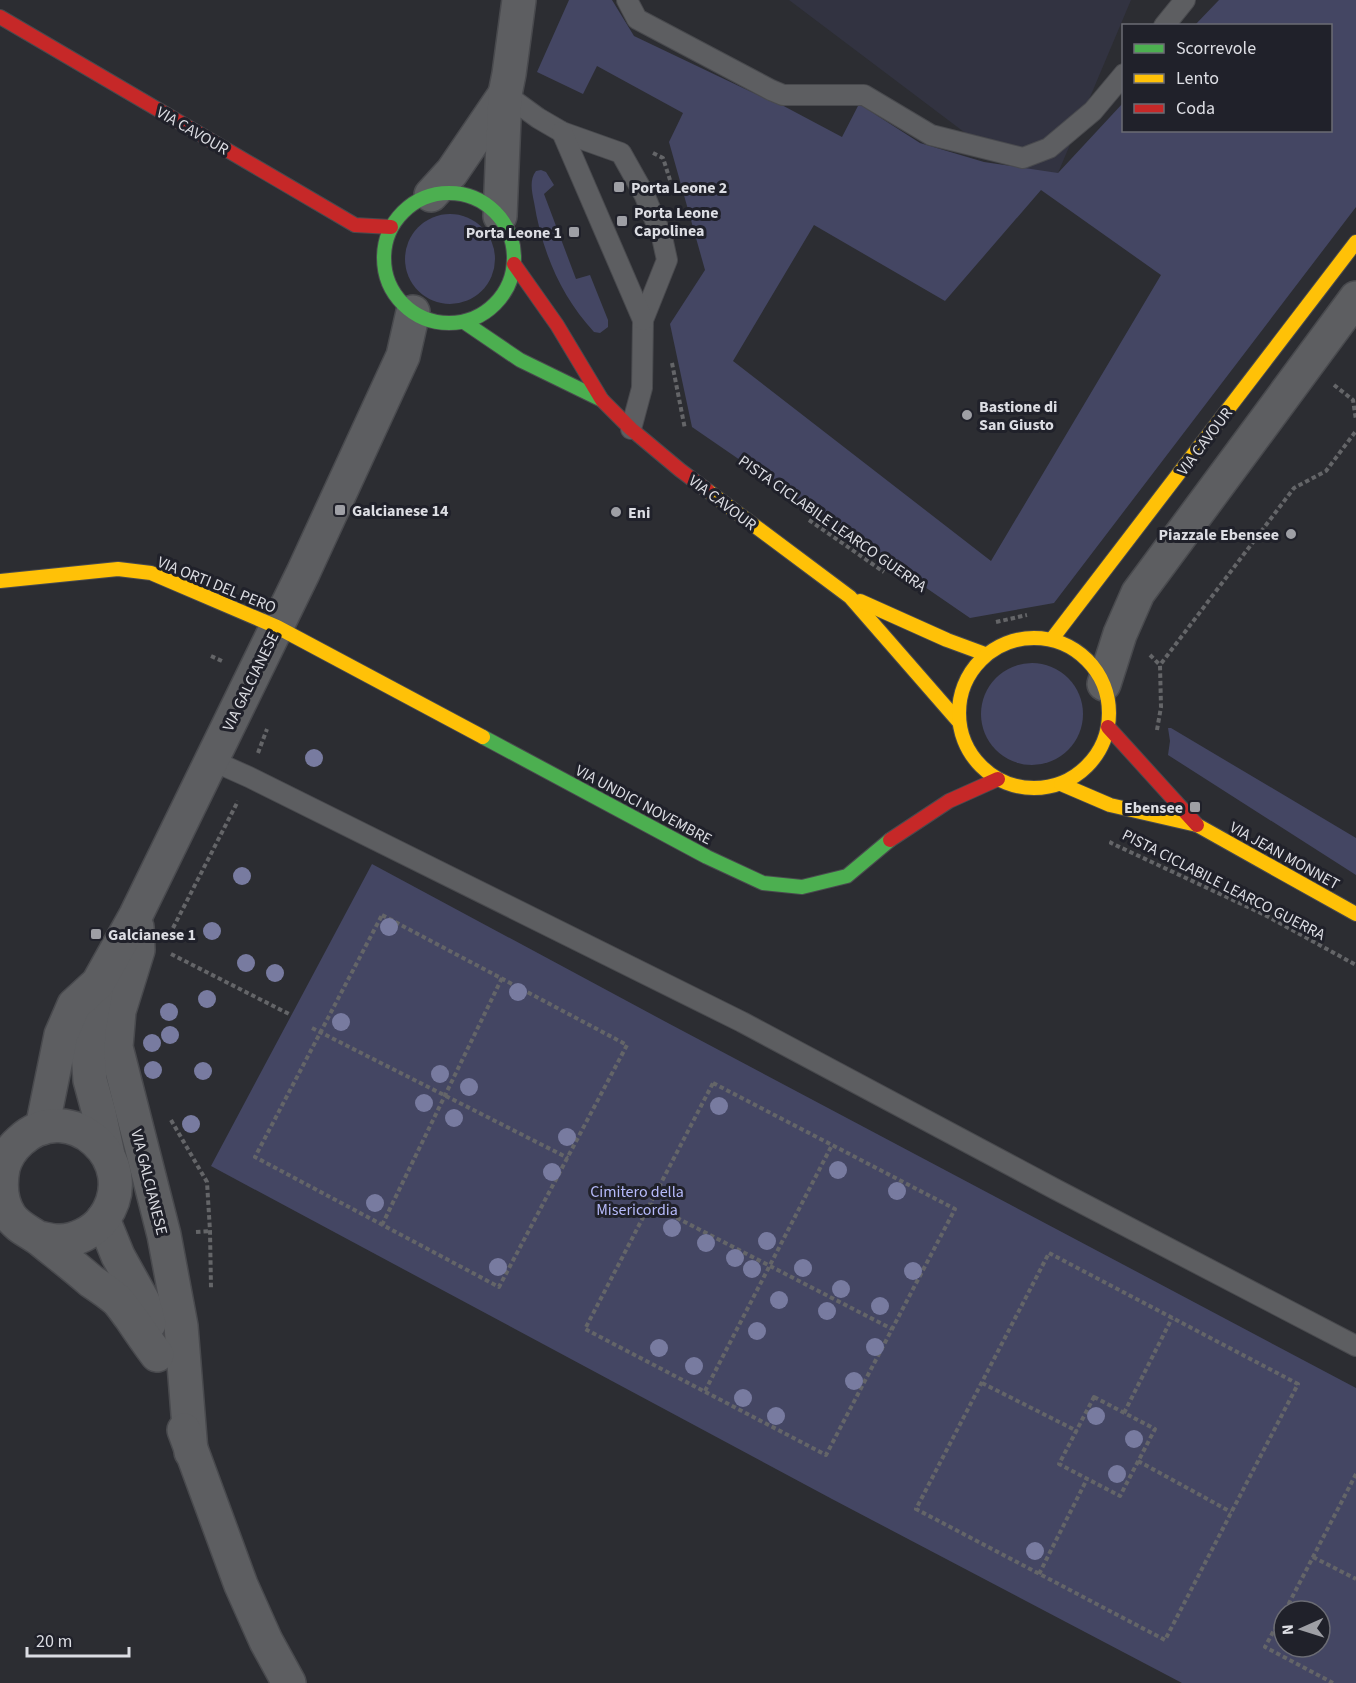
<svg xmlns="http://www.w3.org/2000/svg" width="1356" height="1683" font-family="'Source Sans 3',sans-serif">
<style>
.built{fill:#323341}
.green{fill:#444663;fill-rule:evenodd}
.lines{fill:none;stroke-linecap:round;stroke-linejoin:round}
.lane-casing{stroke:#494a4e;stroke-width:22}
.street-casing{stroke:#494a4e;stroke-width:36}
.fast-casing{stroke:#494a4e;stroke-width:16}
.slow-casing{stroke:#494a4e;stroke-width:16}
.jam-casing{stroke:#494a4e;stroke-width:16}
.path{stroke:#646568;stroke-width:4;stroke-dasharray:4.5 3;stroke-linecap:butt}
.lane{stroke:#5d5e61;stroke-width:20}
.street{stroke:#5d5e61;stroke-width:33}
.fast{stroke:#4caf50;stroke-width:14}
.slow{stroke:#ffc107;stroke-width:14}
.jam{stroke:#c62828;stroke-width:14}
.tree{fill:#787ba0}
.poi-dot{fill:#9e9fa5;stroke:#20212a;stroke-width:2}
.labels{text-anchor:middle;stroke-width:6;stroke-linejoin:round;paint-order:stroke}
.street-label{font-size:16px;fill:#dcdde3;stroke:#20212a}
.poi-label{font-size:16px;font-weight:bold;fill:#dcdde3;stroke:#20212a;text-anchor:start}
.park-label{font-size:16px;fill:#b6bafa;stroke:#20212a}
</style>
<rect width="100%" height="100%" fill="#2c2d32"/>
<!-- built -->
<polygon class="built" points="789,0 1131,0 1058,173 1041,190"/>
<!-- green -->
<g class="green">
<path d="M569 0H612L634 36 768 100 778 103 842 137 859 104 920 143 984 162 1058 173 1123 103 1124 130H1330V26L1195 25 1219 0H1356V207L1054 603 970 618 692 427 670 324 705 270 669 142 683 113 597 66 583 94 537 72ZM1041 190 1161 275 991 561 733 361 814 225 945 301Z"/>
<path d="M541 170 546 172 554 185 544 194 576 279 590 275 608 320V327L600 333 594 332C560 295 542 251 534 202 532 192 529 180 536 171Z"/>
<circle cx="450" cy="259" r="45"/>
<circle cx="1032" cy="714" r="51"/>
<polygon points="1168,728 1171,728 1356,838 1356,875 1168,755 1170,741"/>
<path d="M372 864 666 1022 1356 1388V1683H1182L832 1499 211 1166ZM1284 1611H1320V1647H1284Z"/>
</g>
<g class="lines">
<defs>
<g id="lane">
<polyline points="627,0 637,19 771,90 783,95 864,95 931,135 1023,158 1049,148 1093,111 1124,74"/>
<polyline points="1164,26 1185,0"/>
<polyline points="505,94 538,118 562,132 621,153 644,194 662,237 667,260 643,320 642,388 631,429"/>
<polyline points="562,132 643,320"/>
<polyline points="211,760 249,777 742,1022 1055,1189 1356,1346"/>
</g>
<g id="street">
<polyline points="431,195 452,172 505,94"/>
<polyline points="500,216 505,94 509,74 519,0"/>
<polyline points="1104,684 1120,634 1138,593 1356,298"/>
<polyline points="137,927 138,950 119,1011 116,1047 164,1235 181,1326 191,1452"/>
<polyline points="97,985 89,1030 88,1053 90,1080 99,1113 108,1155"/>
<polyline points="42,1128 61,1035 74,1005 98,983 136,915 303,573 403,356 413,312"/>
<polyline points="103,1219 118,1256 143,1301 149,1324"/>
<path d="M39 1238C45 1239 51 1241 57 1241 74 1242 94 1232 104 1218 144 1161 69 1095 20 1141 12 1148 6 1157 3 1168 0 1184 0 1201 10 1216 18 1228 31 1232 42 1241 58 1254 75 1267 91 1281 100 1287 109 1293 117 1300 122 1305 126 1312 131 1318 139 1330 148 1343 157 1355"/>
<polyline points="184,1430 241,1585 266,1641 289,1683"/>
</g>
<g id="fast">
<circle cx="449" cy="258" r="65"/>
<polyline points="464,322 520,360 602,400"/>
<polyline points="483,737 707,857 763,883 802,887 847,876 890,840"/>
</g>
<g id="slow">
<polyline points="708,491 850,597 959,722"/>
<polyline points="0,581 118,569 151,573 277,627 483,737"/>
<polyline points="860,601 947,640 985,654"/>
<circle cx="1034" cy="713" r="75"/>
<polyline points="1052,639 1356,242"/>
<polyline points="1061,784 1110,805 1197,825 1356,914"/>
</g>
<g id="jam">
<polyline points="0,17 355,225 391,227"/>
<polyline points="514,264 557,325 602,400 631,429 680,470 708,491"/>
<polyline points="1108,727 1197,825"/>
<polyline points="890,840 949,801 998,779"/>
</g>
</defs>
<!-- lane casing -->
<use href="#lane" class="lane-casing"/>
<!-- street casing -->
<use href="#street" class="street-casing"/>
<!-- fast casing -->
<use href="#fast" class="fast-casing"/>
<!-- slow casing -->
<use href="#slow" class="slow-casing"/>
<!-- jam casing -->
<use href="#jam" class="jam-casing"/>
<!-- path -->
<g class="path">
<polyline points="653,153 663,158 670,180"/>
<polyline points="672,363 685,429"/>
<polyline points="1334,385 1353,400 1356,420"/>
<polyline points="809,520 884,572"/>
<polyline points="996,622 1027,615"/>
<polyline points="1150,655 1160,665"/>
<polyline points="211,656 222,661"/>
<polyline points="1157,730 1161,707 1160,665 1294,488 1326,471 1356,431"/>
<polyline points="258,753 267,729"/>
<polyline points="1112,841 1111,843 1265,915 1356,965"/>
<polygon points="382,915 627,1045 499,1287 255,1157"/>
<polyline points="173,928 238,801"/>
<polyline points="171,954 291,1015"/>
<polyline points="312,1028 568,1158"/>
<polygon points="713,1083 955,1209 826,1455 585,1329"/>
<polyline points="171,1120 207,1182 210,1231 211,1288"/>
<polyline points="650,1204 892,1329"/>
<polyline points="382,1225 502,978"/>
<polyline points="196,1232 210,1231"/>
<polygon points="1049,1253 1298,1384 1165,1640 916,1509"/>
<polyline points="982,1383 1077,1431"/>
<polyline points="705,1391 832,1145"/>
<polygon points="1094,1397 1155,1429 1120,1496 1059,1464"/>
<polyline points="1124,1413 1172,1318"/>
<polyline points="1138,1461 1231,1512"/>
<polyline points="1313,1557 1356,1579"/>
<polyline points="1039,1574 1087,1479"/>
<polyline points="1285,1611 1356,1474"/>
<polyline points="1284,1612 1265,1647 1333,1683"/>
</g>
<!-- lane -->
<use href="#lane" class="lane"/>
<!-- street -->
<use href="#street" class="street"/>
<!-- fast -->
<use href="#fast" class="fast"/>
<!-- slow -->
<use href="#slow" class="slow"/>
<!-- jam -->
<use href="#jam" class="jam"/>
</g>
<!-- trees -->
<g class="tree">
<circle cx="314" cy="758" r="9"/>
<circle cx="242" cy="876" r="9"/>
<circle cx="389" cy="927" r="9"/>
<circle cx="212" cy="931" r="9"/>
<circle cx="246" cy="963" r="9"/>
<circle cx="275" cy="973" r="9"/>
<circle cx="518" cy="992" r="9"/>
<circle cx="207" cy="999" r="9"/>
<circle cx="169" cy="1012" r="9"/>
<circle cx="341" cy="1022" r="9"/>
<circle cx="170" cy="1035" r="9"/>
<circle cx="152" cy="1043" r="9"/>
<circle cx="153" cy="1070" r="9"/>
<circle cx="203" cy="1071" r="9"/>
<circle cx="440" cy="1074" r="9"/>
<circle cx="469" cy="1087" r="9"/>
<circle cx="424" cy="1103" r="9"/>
<circle cx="719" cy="1106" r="9"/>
<circle cx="454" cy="1118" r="9"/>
<circle cx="191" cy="1124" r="9"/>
<circle cx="567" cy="1137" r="9"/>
<circle cx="838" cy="1170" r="9"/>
<circle cx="552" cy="1172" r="9"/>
<circle cx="897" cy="1191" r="9"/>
<circle cx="375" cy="1203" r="9"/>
<circle cx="672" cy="1228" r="9"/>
<circle cx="767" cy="1241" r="9"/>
<circle cx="706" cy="1243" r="9"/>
<circle cx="735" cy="1258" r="9"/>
<circle cx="498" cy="1267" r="9"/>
<circle cx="803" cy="1268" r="9"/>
<circle cx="752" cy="1269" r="9"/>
<circle cx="913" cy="1271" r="9"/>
<circle cx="841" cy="1289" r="9"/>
<circle cx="779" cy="1300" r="9"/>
<circle cx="880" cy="1306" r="9"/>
<circle cx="827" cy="1311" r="9"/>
<circle cx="757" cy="1331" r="9"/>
<circle cx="875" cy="1347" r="9"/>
<circle cx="659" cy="1348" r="9"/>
<circle cx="694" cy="1366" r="9"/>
<circle cx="854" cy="1381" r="9"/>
<circle cx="743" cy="1398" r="9"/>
<circle cx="776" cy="1416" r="9"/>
<circle cx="1096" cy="1416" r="9"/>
<circle cx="1134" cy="1439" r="9"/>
<circle cx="1117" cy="1474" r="9"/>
<circle cx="1035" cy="1551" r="9"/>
</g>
<!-- markers -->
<g class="poi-dot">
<rect x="613" y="181" width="12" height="12" rx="3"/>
<rect x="616" y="215" width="12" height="12" rx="3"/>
<rect x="568" y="226" width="12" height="12" rx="3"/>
<circle cx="967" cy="415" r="6"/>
<rect x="334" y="504" width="12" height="12" rx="3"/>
<circle cx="616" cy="512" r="6"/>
<circle cx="1291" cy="534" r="6"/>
<rect x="1189" y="801" width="12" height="12" rx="3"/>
<rect x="90" y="928" width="12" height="12" rx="3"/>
</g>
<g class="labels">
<!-- street labels -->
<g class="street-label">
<text transform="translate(193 130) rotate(30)" y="6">VIA CAVOUR</text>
<text transform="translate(1204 441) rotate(-53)" y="6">VIA CAVOUR</text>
<text transform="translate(723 502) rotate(37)" y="6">VIA CAVOUR</text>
<text transform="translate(833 523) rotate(35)" y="6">PISTA CICLABILE LEARCO GUERRA</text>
<text transform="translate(217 584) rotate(22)" y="6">VIA ORTI DEL PERO</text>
<text transform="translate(250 681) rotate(-64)" y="6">VIA GALCIANESE</text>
<text transform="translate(644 804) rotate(28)" y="6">VIA UNDICI NOVEMBRE</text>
<text transform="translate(1285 855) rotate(29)" y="6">VIA JEAN MONNET</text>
<text transform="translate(1224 884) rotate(27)" y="6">PISTA CICLABILE LEARCO GUERRA</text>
<text transform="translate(150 1182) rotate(76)" y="6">VIA GALCIANESE</text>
</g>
<!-- poi labels -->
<g class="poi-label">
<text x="631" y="193">Porta Leone 2</text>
<text x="634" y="218">Porta Leone<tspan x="634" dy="18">Capolinea</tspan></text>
<text x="562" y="238" text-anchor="end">Porta Leone 1</text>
<text x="979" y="412">Bastione di<tspan x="979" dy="18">San Giusto</tspan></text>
<text x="352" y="516">Galcianese 14</text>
<text x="628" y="518">Eni</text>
<text x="1279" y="540" text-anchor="end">Piazzale Ebensee</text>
<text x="1183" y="813" text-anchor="end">Ebensee</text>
<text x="108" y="940">Galcianese 1</text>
</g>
<!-- park labels -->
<g class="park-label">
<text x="637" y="1197">Cimitero della<tspan x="637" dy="18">Misericordia</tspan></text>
</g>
</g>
<!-- legend -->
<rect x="1122" y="24" width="210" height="108" fill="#20212a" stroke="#6b6c74" stroke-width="1.5"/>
<rect x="1134" y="44" width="30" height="9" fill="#4caf50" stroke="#6b6c74" stroke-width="1.5"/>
<text x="1176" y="54" font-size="18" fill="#dcdde3">Scorrevole</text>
<rect x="1134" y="74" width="30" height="9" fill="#ffc107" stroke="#6b6c74" stroke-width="1.5"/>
<text x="1176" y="84" font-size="18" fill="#dcdde3">Lento</text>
<rect x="1134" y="104" width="30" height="9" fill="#c62828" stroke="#6b6c74" stroke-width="1.5"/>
<text x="1176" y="114" font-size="18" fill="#dcdde3">Coda</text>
<!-- north arrow -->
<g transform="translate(1302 1629) rotate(267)"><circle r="28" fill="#20212a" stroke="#6b6c74" stroke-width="1.5"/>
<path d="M0-4.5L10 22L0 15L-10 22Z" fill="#9e9fa5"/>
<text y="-9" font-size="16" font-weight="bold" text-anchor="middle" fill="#dcdde3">N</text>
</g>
<!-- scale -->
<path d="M27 1647v9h102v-9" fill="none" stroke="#dcdde3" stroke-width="3"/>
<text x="36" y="1647" font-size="18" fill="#dcdde3" stroke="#20212a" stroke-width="4.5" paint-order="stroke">20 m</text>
</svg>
